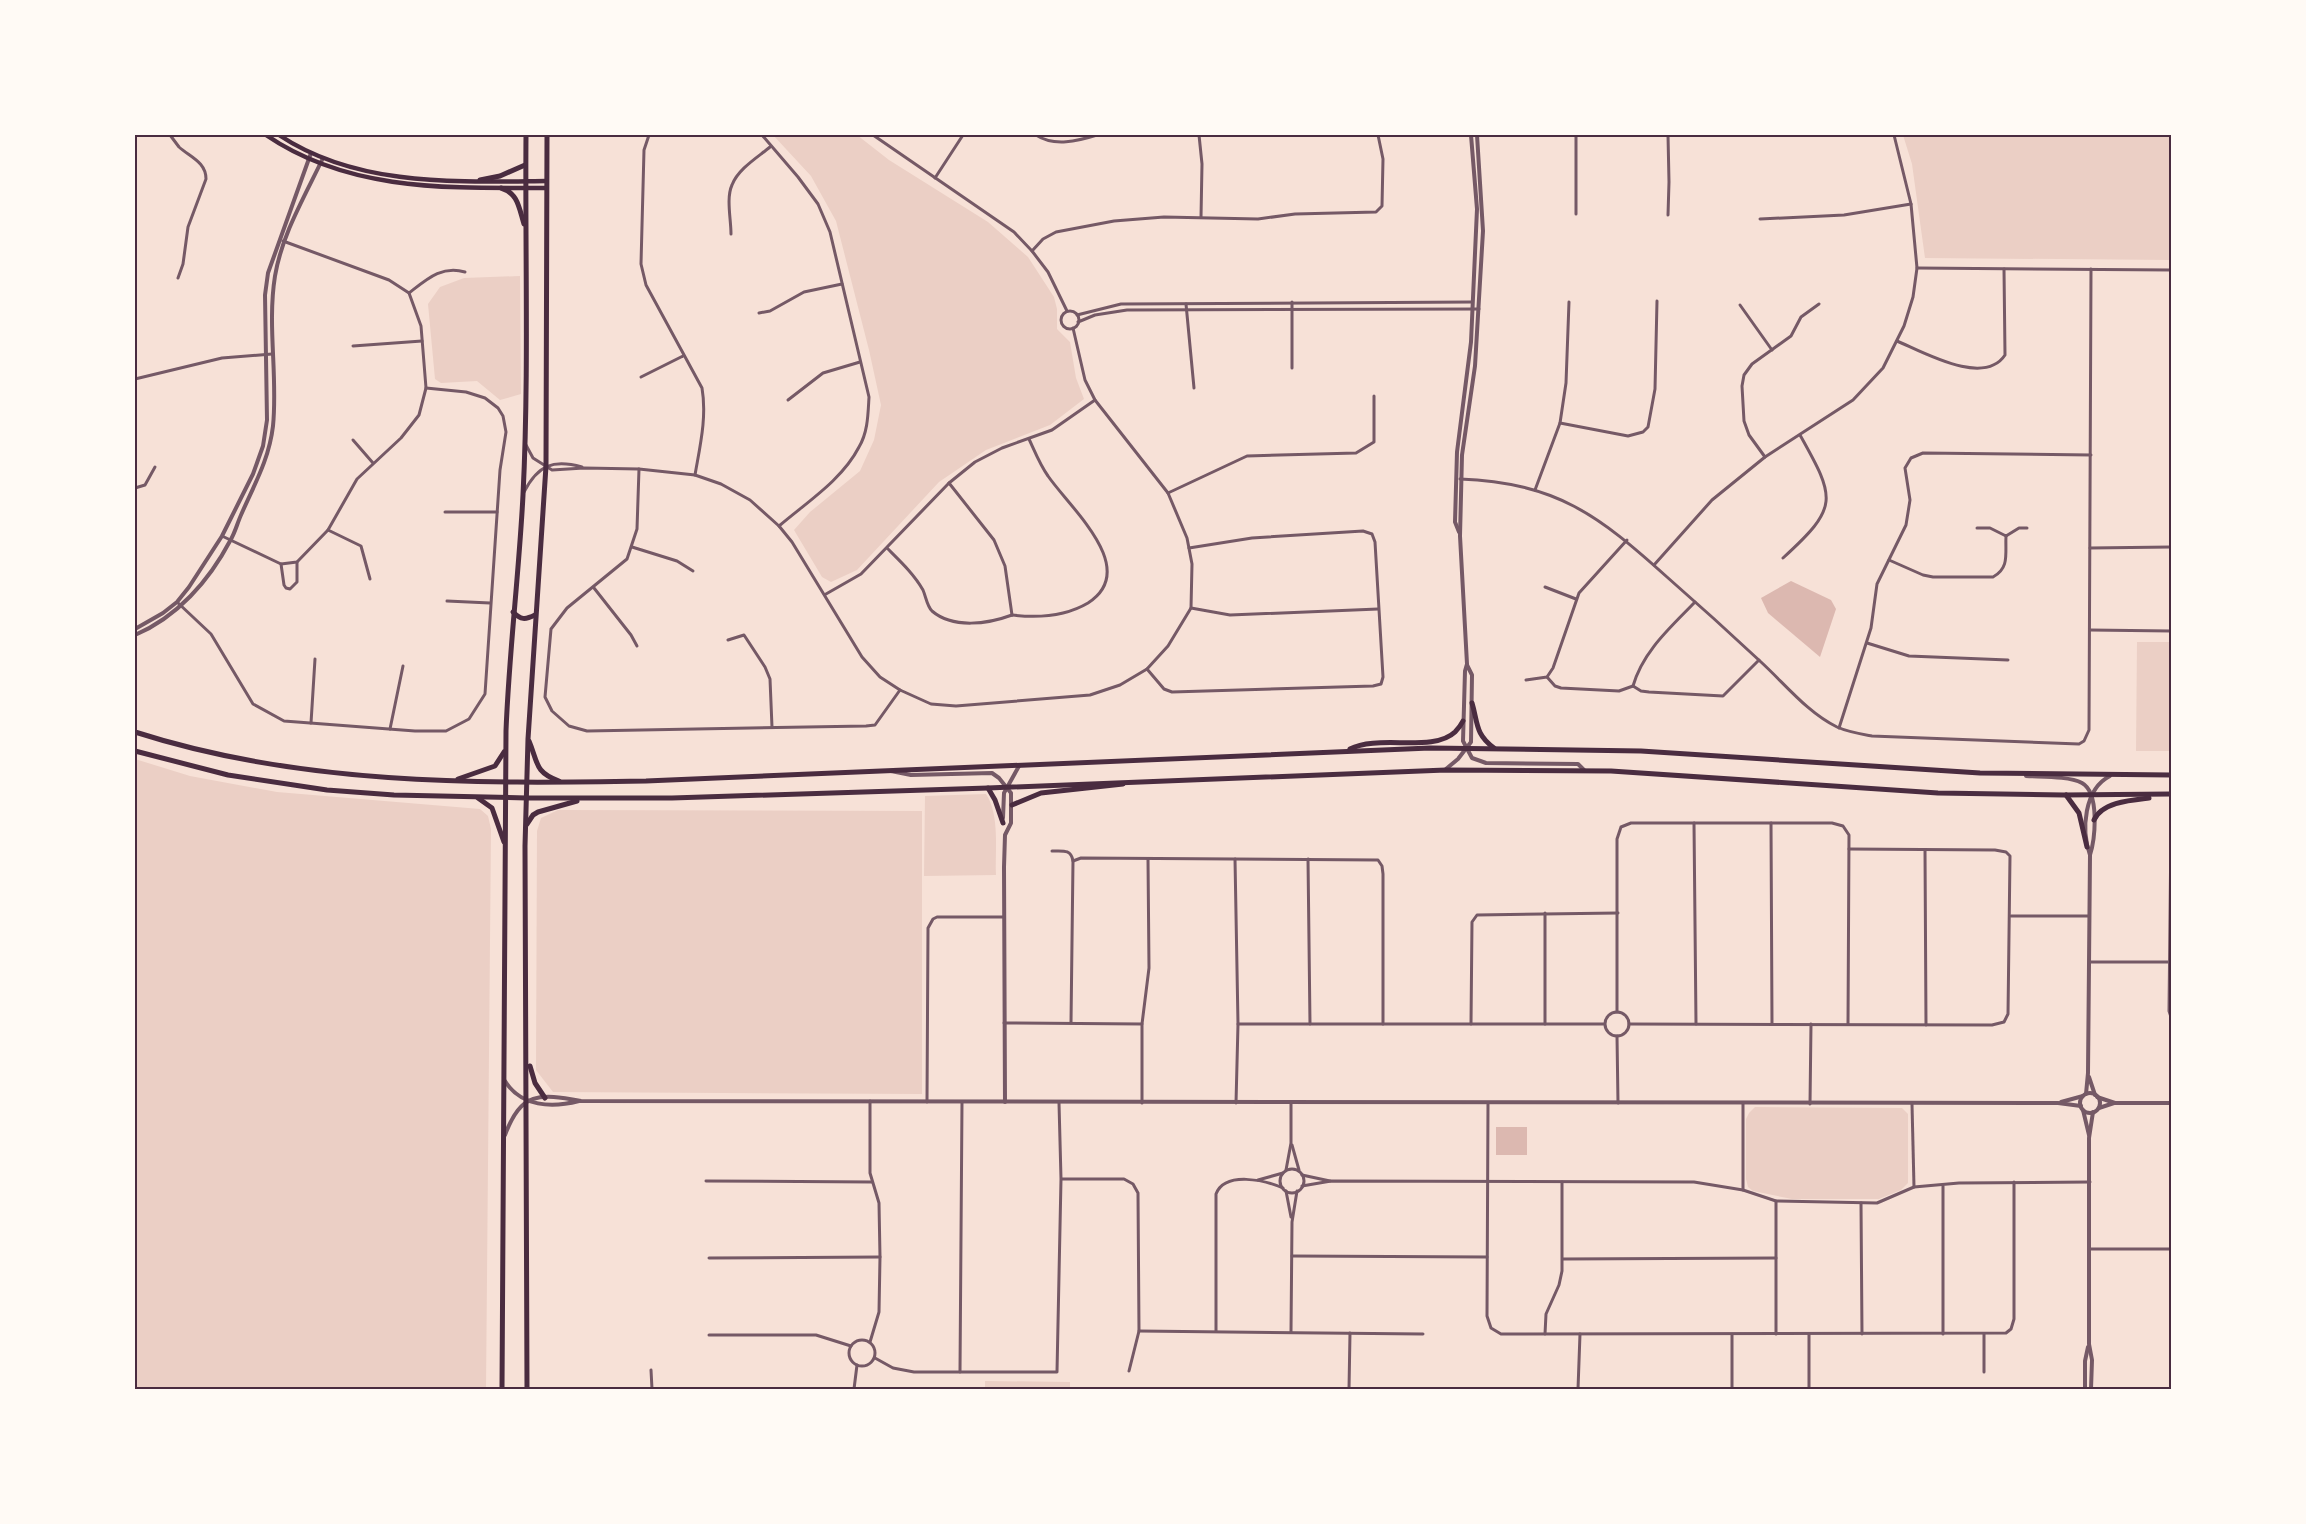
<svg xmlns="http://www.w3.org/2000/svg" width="2306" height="1524" font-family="'Roboto Condensed',sans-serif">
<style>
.green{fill:#ebcfc5}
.water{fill:#dcb8b0}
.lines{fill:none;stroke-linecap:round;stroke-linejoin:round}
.minor{stroke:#755966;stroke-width:3}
.tertiary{stroke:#755966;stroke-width:4}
.secondary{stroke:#4a2c40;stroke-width:4.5}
.primary{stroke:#4a2c40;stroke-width:5}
.neatline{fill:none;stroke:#4a2c40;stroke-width:2}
</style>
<rect width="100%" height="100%" fill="#f7e1d7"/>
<!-- green -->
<g class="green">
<polygon points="773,135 857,135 889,160 988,222 1028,257 1054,297 1057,309 1057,329 1070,342 1076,378 1084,399 1050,425 986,450 939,482 857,570 831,582 822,577 794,530 810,512 860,471 874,440 881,405 869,350 836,221 811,176"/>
<polygon points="1903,135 2171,135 2171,260 1925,258 1912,164"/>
<polygon points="520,276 521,394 500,400 477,381 441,383 435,379 428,304 440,287 464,278"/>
<polygon points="2137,642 2171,642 2171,751 2136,751"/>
<polygon points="135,759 190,776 277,792 480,809 488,816 491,829 486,1389 135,1389"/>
<path d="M986 794C1000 815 995 851 996 875L924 876 925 796Z"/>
<polygon points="558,810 922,811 922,1094 553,1092 536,1070 537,831 541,818"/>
<polygon points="1755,1107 1902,1108 1908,1114 1908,1183 1901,1190 1879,1199 1792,1199 1753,1191 1748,1187 1746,1179 1746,1119 1749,1113"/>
<polygon points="985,1381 1070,1382 1070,1389 985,1389"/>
</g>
<!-- water -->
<g class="water">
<polygon points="1791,581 1831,600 1836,609 1820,657 1768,613 1761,598"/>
<rect x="1496" y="1127" width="31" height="28"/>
</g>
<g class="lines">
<!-- minor -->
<g class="minor">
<path d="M170 135C173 139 176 143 179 147 190 157 206 162 206 179L188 227 183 264 178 278"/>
<path d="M649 135 644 150 641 264 646 285 702 388C707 417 700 446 695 475"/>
<path d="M762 135 798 177 818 204 830 232 869 397C868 414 868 432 859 447 842 480 807 502 779 526"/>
<polyline points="873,135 1014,232 1032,251 1048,272 1067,311"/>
<path d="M1036 135C1054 147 1078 141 1097 135"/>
<polyline points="1199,135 1202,164 1201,217"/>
<polyline points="1576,135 1576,214"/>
<polyline points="1668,135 1669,182 1668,215"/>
<polyline points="1776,135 1781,135"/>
<polyline points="935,178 963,135"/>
<polyline points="1760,219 1844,215 1911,204"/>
<path d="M731 234C731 219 726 198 732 185 738 169 758 157 770 147"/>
<polyline points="1032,251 1043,239 1056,232 1114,221 1164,217 1258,219 1295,214 1376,212 1382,206 1383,159 1378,135"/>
<polyline points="1917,268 2171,270"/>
<path d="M409 293C427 279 442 265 465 272"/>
<polyline points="1292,302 1292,368"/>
<polyline points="1186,304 1194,388"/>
<polyline points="1740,305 1772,350"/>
<circle cx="1070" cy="320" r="9"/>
<polyline points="759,313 770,311 804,292 842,284"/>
<polyline points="1077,315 1121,304 1472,302"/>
<polyline points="1078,322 1095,315 1127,310 1479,309"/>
<path d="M1897 341C1923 352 1984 387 2005 355L2004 269"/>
<polyline points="353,346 422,341"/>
<polyline points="641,377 683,356"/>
<polyline points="135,379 222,358 272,354"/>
<polyline points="788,400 823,373 860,362"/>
<polyline points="1560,423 1628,436 1643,432 1648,427 1655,389 1657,301"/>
<polyline points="353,440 373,463"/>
<polyline points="526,445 533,458 552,470 584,468 639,469 695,475 721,484 750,500 779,526 792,542 862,657 880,677 900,690 931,704 956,706 1090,695 1120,685 1147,669 1168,646 1191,608 1192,564 1187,538 1168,493 1095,400 1085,380 1073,328"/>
<polyline points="1765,457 1749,435 1744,421 1742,386 1744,375 1752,364 1791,336 1801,317 1819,304"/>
<polyline points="639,469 637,529 627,559 567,608 551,629 545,697 552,711 569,726 587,731 866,726 875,725 900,690"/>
<path d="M1460 479C1557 483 1598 515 1667 577 1699 605 1730 633 1761 662 1785 684 1808 713 1837 727 1848 732 1861 734 1872 736L2079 744 2084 741 2089 730 2091 269"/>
<polyline points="949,483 994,540 1005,566 1012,615"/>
<polyline points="135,488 145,485 155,467"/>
<polyline points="1535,490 1560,423 1566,383 1569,302"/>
<path d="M524 492C538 465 553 459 582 467"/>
<polyline points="1168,493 1247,456 1356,453 1374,442 1374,396"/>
<polyline points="445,512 497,512"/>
<polyline points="1977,528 1990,528 2006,536 2019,528 2027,528"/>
<polyline points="328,530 361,546 370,579"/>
<polyline points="222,536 281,564 297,562 328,530 357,479 401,438 419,415 426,388 421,326 409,293 389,280 283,241"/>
<polyline points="632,547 677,561 693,571"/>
<path d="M887 548C900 561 914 574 923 590 926 597 927 606 932 611 953 629 988 624 1012 615"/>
<polyline points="2090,548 2171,547"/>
<path d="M1783 558C1839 507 1836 499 1800 435"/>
<path d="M1889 560 1923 575 1933 577H1993C2010 568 2005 553 2006 536"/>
<polyline points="281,564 284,585 286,588 290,589 297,582 297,562"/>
<polyline points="1654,565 1712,500 1765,457 1853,400 1883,368 1904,326 1913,297 1917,268 1911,204 1894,135"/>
<polyline points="1545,587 1576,599"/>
<polyline points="594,588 631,635 637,646"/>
<polyline points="826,594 861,574 949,483 975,462 1002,448 1052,430 1095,400"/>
<polyline points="447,601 490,603"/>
<polyline points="177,602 211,634 253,704 284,721 415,731 446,731 469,719 485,694 500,470 506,432 503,416 498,408 485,398 466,392 426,388"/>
<polyline points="1191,608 1230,615 1378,609"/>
<path d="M1012 615C1037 618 1066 616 1088 603 1141 569 1070 508 1048 476 1040 465 1035 452 1029 439"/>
<polyline points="2090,630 2171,631"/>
<polyline points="728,640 744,635 765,667 770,679 772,727"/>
<polyline points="1867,643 1909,656 2008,660"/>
<polyline points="1147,669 1164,689 1172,692 1373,686 1381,684 1383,677 1375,542 1372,534 1363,531 1252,538 1189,548"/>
<polyline points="1547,677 1555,686 1561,688 1619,691 1633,686"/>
<polyline points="1526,680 1547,677 1553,668 1579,593 1627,540"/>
<polyline points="1633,686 1641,691 1649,692 1723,696 1759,660"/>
<path d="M1633 686C1643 651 1671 627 1695 602"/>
<polyline points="311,723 315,659"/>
<polyline points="1839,728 1871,628 1877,584 1906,525 1910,500 1905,468 1911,458 1923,453 2091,455"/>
<polyline points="390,729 403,666"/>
<polyline points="1694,823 1696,1024"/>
<polyline points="1771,823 1772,1024"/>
<polyline points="2171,826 2169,1011 2171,1017"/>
<polyline points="1925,850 1926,1025"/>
<path d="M1052 851C1063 851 1071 849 1073 861L1071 1023"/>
<polyline points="1235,859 1238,1024 1236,1103"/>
<polyline points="1308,859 1310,1024"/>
<polyline points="1073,861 1081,858 1378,860 1382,866 1383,874 1383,1024"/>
<polyline points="1545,913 1545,1024"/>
<polyline points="2011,916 2088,916"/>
<polyline points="2089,962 2170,962"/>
<polyline points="1617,1012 1617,839 1621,827 1631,823 1832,823 1843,826 1849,835 1848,1024"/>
<circle cx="1617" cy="1024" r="12"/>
<polyline points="1004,1023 1142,1024"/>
<polyline points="1238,1024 1604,1024"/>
<polyline points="1471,1024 1472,922 1477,915 1618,913"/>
<polyline points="1629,1024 1992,1025 2004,1022 2008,1014 2010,856 2006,852 1995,850 1849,849"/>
<polyline points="1617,1036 1618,1103"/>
<polyline points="870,1101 870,1173 879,1203 880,1257 879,1312 870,1342"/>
<polyline points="927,1102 928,928 933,919 937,917 1003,917"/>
<polyline points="1142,1103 1142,1024 1149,968 1148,859"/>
<polyline points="1488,1103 1487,1316 1491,1328 1501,1334 2006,1333 2011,1329 2014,1319 2014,1182"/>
<polyline points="1810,1104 1811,1024"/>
<polyline points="1912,1104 1914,1187"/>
<polyline points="1292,1145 1299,1170"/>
<circle cx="1292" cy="1181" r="12"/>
<polyline points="1286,1170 1291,1143 1291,1103"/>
<polyline points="1302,1175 1330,1181"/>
<polyline points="1062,1179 1124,1179 1133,1184 1138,1193 1139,1331 1129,1371"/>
<polyline points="1258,1180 1283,1173"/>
<polyline points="706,1181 872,1182"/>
<polyline points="1302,1186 1331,1181 1694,1182 1743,1190 1776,1201 1877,1203 1914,1187 1959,1183 2090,1182"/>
<polyline points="1943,1186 1943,1334"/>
<polyline points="1743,1190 1743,1103"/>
<polyline points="1286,1191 1291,1217"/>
<polyline points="1861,1203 1862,1334"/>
<polyline points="2089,1249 2171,1249"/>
<polyline points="1292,1256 1487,1257"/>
<polyline points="709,1258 880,1257"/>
<polyline points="1563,1259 1776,1258"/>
<polyline points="1139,1331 1423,1334"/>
<path d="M1216 1331V1194C1225 1171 1265 1180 1283 1188"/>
<polyline points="1291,1332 1292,1222 1297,1191"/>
<polyline points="1545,1334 1546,1314 1559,1285 1562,1271 1562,1182"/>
<polyline points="1776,1334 1776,1201"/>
<polyline points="1809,1334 1809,1389"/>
<polyline points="1984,1334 1984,1372"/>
<polyline points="709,1335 816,1335 851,1346"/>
<polyline points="1732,1335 1732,1389"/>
<circle cx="862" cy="1353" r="13"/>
<polyline points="875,1358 893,1368 914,1372 1057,1372 1061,1179 1059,1103"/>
<polyline points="651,1370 652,1389"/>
<polyline points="960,1372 962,1102"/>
<polyline points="854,1389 857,1365"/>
<polyline points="1349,1389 1350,1333"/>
<polyline points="1578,1389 1580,1334"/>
</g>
<!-- tertiary -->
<g class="tertiary">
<polyline points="1477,135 1483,231 1475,366 1462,455 1460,536 1467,664 1465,671 1463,741 1472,758 1486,763 1578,764 1584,770"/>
<polyline points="1459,532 1455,522 1457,452 1471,342 1477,209 1471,135"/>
<polyline points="135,629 163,613 177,602 189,587 222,536 253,474 263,446 267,420 265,295 268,273 311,153"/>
<path d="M135 635C177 617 209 581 230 541 235 533 237 524 241 515 254 485 269 460 273 426 278 376 267 326 275 276 282 234 305 196 323 158"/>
<polyline points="1446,769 1458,759 1471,742 1472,675 1467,665"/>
<polyline points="891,771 911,775 992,773 999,778 1011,793 1011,823 1005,835 1004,867 1005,1102"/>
<path d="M2026 776C2041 777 2069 776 2082 783 2100 793 2095 839 2090 855L2088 1073 2086 1094"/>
<polyline points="1003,818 1004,793 1019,766"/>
<path d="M2090 855C2081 830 2084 789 2110 776"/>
<polyline points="2089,1077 2095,1095"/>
<path d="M505 1081C521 1107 552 1108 579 1101"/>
<circle cx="2090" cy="1103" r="10"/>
<polyline points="2097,1097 2115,1103 2171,1103"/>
<polyline points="2061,1102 2083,1096"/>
<polyline points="2099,1108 2114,1103"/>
<polyline points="2083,1110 2089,1135"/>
<path d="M505 1135C521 1092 539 1093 581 1101L2058 1103 2081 1106"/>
<polyline points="2085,1389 2085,1361 2088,1347"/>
<polyline points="2091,1389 2092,1360 2089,1344 2089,1138 2093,1112"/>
</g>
<!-- secondary -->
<g class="secondary">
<path d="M266 135C349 192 450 188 546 188"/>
<path d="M279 135C357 187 457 182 546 181"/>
</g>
<!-- primary -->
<g class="primary">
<polyline points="480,180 500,176 525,165"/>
<path d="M501 188C518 193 519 208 524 224"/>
<path d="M513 612C521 620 525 620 535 615"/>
<path d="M1472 703C1478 723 1475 734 1494 748"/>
<path d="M135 732C300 785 475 784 646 781L1430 748 1641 751 1980 773 2171 775"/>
<path d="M529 741C538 762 534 772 559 781"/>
<path d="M1350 749C1378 734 1433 753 1455 732 1458 729 1461 725 1463 721"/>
<polyline points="135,751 228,775 327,790 394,795 527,798 672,798 988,788 1446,770 1611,771 1938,793 2064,795 2171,794"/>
<polyline points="458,779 495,766 504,752"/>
<polyline points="988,788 995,800 1003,823"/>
<polyline points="2066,795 2079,813 2087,847"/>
<polyline points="478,798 492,808 504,842"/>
<polyline points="1012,805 1041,793 1123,784"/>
<path d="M2094 820C2102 802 2132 800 2149 798"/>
<polyline points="527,824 533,815 538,812 577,801"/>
<polyline points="530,1066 535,1083 545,1098"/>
<path d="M502 1389 506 731C509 652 519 574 523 495 529 375 525 255 526 135"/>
<polyline points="527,1389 525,846 528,739 546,466 547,135"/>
</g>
</g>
<!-- border -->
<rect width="2306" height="1524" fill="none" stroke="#fffaf5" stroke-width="273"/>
<rect x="136" y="136" width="2034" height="1252" class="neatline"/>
</svg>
